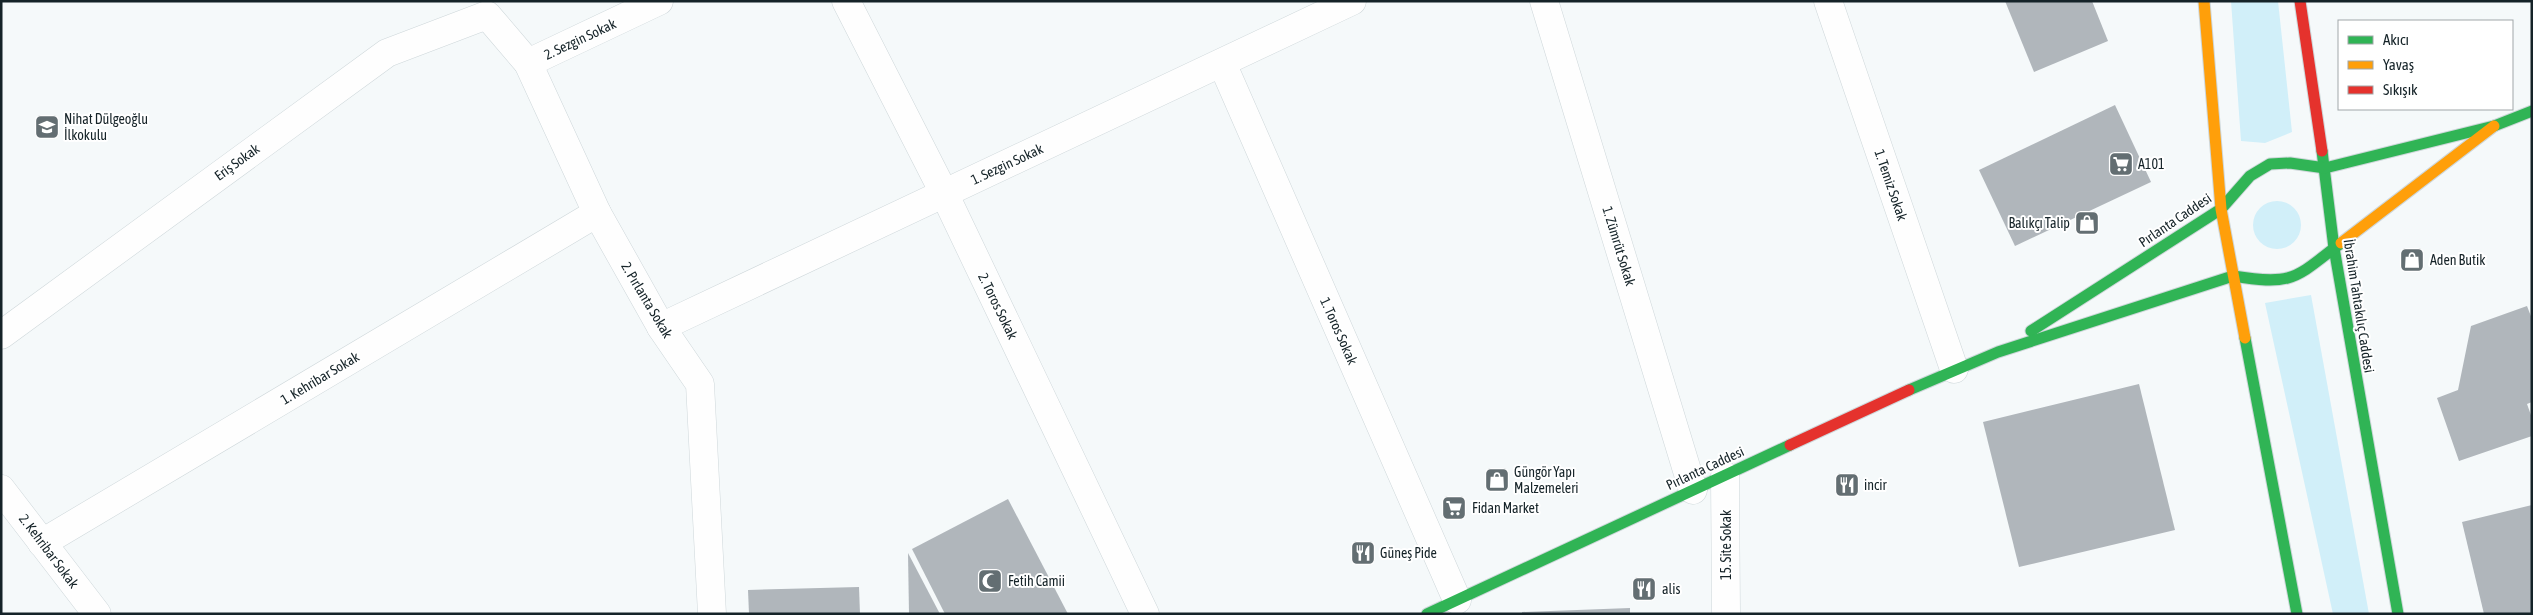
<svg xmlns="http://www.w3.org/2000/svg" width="2533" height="615" font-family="'Asap Condensed',sans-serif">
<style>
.green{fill:#d1eff9}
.building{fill:#b0b6bb}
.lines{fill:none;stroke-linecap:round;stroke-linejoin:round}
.street-casing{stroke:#ced7da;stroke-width:29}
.fast-casing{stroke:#ced7da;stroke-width:13}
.slow-casing{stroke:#ced7da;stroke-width:13}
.jam-casing{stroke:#ced7da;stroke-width:13}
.street{stroke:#fefefe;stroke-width:28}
.fast{stroke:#30b455;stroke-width:11}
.slow{stroke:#ff9f0a;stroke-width:11}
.jam{stroke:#e5322d;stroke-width:11}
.labels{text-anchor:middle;stroke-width:4;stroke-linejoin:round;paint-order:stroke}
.street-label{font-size:14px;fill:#152328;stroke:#fff}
.poi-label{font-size:14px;fill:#152328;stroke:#fff;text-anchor:start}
</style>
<rect width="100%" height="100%" fill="#f5f9fa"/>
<!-- green -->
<g class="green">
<polygon points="2231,1 2278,1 2292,132 2265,143 2241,141"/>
<circle cx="2277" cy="225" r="24"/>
<polygon points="2311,295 2369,614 2333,614 2265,303"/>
</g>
<!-- building -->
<g class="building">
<polygon points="2005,1 2092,1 2108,41 2034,72"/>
<polygon points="2115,105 2151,182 2015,246 1979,170"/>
<polygon points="2527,306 2532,319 2532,402 2527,404 2532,418 2532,436 2459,461 2437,398 2458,390 2471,326"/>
<polygon points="2139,384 2175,530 2019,567 1983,422"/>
<polygon points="1008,499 1068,614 945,614 912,549"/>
<polygon points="2532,505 2532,614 2484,614 2462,522"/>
<polygon points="908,553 940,614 909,614"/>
<polygon points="859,587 860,614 749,614 748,590"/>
<polygon points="1630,608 1630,614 1522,614 1522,612"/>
</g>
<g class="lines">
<defs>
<g id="street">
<polyline points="846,1 944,193 1145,614"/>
<polyline points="1544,1 1693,490"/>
<polyline points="1828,1 1954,369"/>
<polyline points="528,63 659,1"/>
<polyline points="1222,63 1457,600"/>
<polyline points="661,327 1352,1"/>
<polyline points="1,335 387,53 487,15 528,63 597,213 661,327 700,384 712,614"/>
<polyline points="1725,476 1726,614"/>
<polyline points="1,489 97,614"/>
<polyline points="42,543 597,213"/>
</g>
<g id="fast">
<polyline points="2322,151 2334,248 2398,614"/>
<polyline points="2031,331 2221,209 2250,176 2270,164 2290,163 2325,168 2494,126 2532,111"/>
<polyline points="2245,338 2297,614"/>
<path d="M1909 390 1998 352 2233 276C2294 286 2295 278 2341 243"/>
<polyline points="1427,614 1790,445"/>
</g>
<g id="slow">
<polyline points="2204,1 2221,209 2245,338"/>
<polyline points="2341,243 2494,126"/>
</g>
<g id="jam">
<polyline points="2300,1 2322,151"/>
<polyline points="1790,445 1909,390"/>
</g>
</defs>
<!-- street casing -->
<use href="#street" class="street-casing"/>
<!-- fast casing -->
<use href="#fast" class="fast-casing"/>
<!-- slow casing -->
<use href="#slow" class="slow-casing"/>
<!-- jam casing -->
<use href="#jam" class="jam-casing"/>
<!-- street -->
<use href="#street" class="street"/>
<!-- fast -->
<use href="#fast" class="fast"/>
<!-- slow -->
<use href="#slow" class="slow"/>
<!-- jam -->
<use href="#jam" class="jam"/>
</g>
<!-- icons -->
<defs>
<symbol id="school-square" viewBox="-11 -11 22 22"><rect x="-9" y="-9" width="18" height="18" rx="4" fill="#636e72" stroke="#fff"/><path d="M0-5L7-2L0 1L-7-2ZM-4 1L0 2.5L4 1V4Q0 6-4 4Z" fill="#fff"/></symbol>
<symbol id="supermarket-square" viewBox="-11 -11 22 22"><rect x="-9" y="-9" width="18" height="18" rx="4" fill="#636e72" stroke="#fff"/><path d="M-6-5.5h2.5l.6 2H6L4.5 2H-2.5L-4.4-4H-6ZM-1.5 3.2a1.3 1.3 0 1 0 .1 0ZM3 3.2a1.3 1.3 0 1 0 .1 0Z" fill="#fff"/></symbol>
<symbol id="shop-square" viewBox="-11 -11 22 22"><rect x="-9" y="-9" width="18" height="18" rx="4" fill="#636e72" stroke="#fff"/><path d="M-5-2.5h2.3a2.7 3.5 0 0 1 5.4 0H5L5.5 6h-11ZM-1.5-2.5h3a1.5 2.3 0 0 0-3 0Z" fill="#fff"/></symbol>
<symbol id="restaurant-square" viewBox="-11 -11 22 22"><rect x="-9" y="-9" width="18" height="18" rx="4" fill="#636e72" stroke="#fff"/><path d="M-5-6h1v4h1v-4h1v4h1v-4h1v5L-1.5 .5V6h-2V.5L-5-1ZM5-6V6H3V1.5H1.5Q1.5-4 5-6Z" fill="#fff"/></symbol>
<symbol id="mosque-square" viewBox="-11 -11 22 22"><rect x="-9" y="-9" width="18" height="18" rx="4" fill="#636e72" stroke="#fff"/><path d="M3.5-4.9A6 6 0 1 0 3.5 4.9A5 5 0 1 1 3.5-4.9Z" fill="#fff"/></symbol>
</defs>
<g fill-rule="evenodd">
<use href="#school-square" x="33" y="113" width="28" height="28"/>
<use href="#supermarket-square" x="2107" y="150" width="28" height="28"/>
<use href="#shop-square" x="2073" y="209" width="28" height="28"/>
<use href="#shop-square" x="2398" y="246" width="28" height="28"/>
<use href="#shop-square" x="1483" y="466" width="28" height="28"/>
<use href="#restaurant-square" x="1833" y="471" width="28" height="28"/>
<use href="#supermarket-square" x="1440" y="494" width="28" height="28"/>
<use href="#restaurant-square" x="1349" y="539" width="28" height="28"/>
<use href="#mosque-square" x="976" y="567" width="28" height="28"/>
<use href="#restaurant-square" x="1630" y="575" width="28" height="28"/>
</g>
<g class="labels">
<!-- street labels -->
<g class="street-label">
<text transform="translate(580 39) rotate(-25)" y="5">2. Sezgin Sokak</text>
<text transform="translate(237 162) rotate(-36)" y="5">Eriş Sokak</text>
<text transform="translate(1007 164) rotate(-25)" y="5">1. Sezgin Sokak</text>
<text transform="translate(1891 185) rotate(71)" y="5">1. Temiz Sokak</text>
<text transform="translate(2175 220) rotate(-34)" y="5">Pırlanta Caddesi</text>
<text transform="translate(1619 246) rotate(73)" y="5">1. Zümrüt Sokak</text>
<text transform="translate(647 300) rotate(59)" y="5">2. Pırlanta Sokak</text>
<text transform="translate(998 306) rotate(64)" y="5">2. Toros Sokak</text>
<text transform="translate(2359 306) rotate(81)" y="5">İbrahim Tahtakılıç Caddesi</text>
<text transform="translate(1339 331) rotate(66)" y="5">1. Toros Sokak</text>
<text transform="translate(320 378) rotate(-31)" y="5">1. Kehribar Sokak</text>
<text transform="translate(1705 468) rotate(-25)" y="5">Pırlanta Caddesi</text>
<text transform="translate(1726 545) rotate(-90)" y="5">15. Site Sokak</text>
<text transform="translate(49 551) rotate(53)" y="5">2. Kehribar Sokak</text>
</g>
<!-- poi labels -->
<g class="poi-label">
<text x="64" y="124">Nihat Dülgeoğlu<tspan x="64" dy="16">İlkokulu</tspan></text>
<text x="2138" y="169">A101</text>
<text x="2070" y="228" text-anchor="end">Balıkçı Talip</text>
<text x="2430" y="265">Aden Butik</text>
<text x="1514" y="477">Güngör Yapı<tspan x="1514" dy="16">Malzemeleri</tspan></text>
<text x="1864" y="490">incir</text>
<text x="1472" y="513">Fidan Market</text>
<text x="1380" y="558">Güneş Pide</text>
<text x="1008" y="586">Fetih Camii</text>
<text x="1662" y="594">alis</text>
</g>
</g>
<!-- border -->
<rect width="2533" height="615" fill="none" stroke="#152328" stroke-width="5"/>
<!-- legend -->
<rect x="2338" y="20" width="175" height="90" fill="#ffffff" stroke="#a1a7a9"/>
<rect x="2348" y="36" width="25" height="8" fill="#30b455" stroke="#a1a7a9"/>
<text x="2383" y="45" font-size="15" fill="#152328">Akıcı</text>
<rect x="2348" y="61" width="25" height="8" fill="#ff9f0a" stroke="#a1a7a9"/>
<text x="2383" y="70" font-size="15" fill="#152328">Yavaş</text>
<rect x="2348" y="86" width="25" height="8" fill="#e5322d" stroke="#a1a7a9"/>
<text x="2383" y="95" font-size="15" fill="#152328">Sıkışık</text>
</svg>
